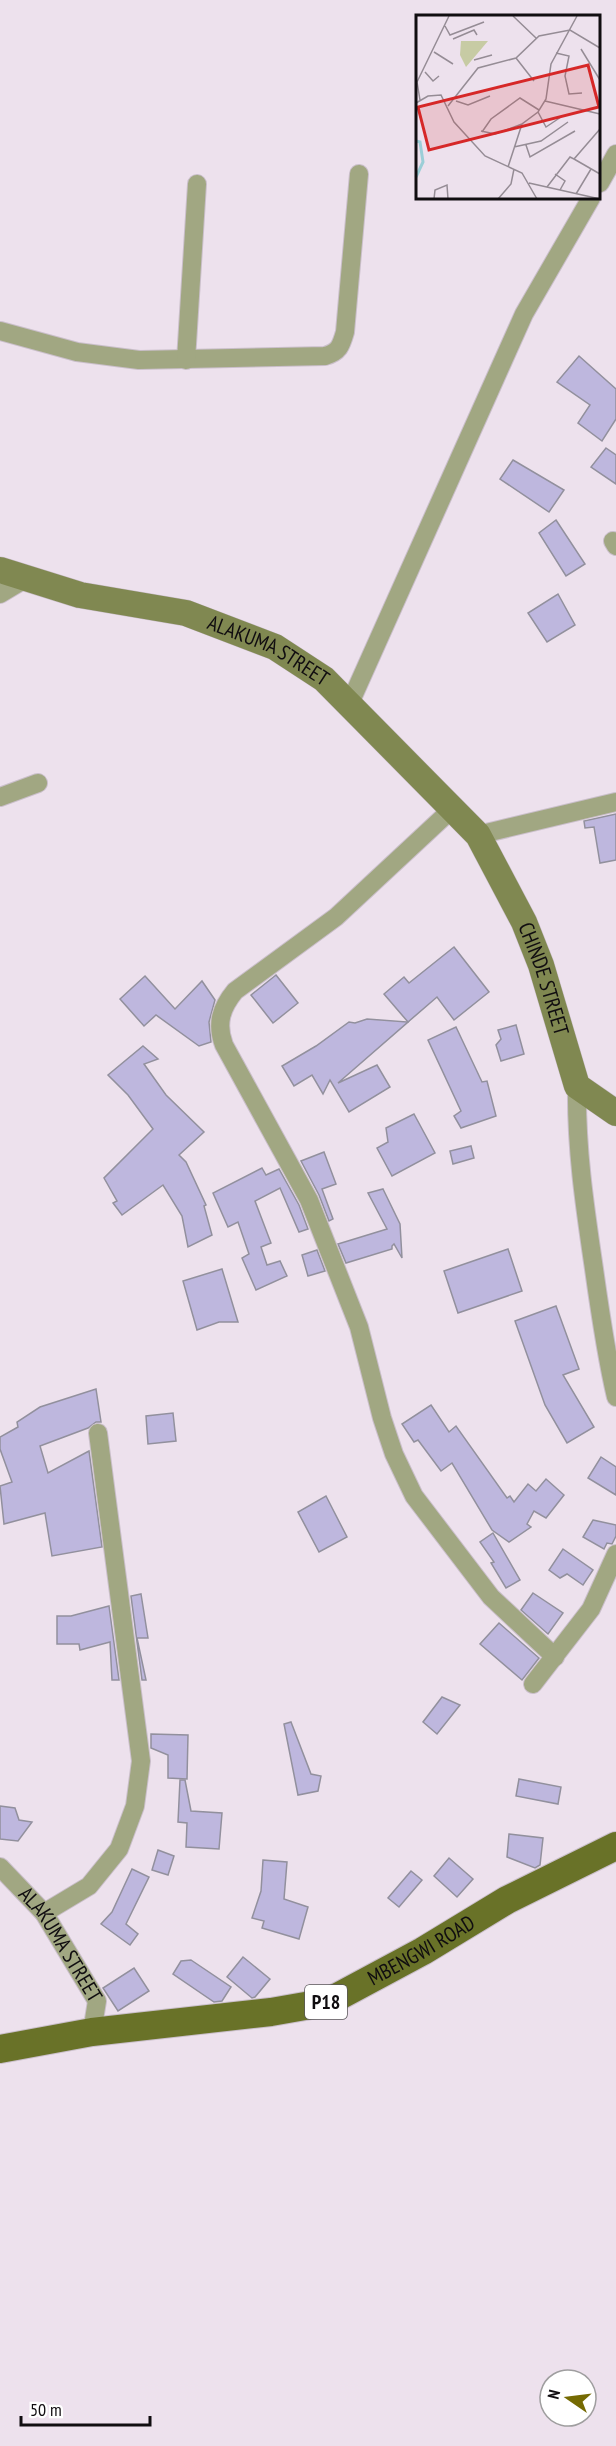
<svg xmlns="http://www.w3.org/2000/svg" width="616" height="2446" font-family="'PT Sans Narrow',sans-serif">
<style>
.building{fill:#beb7de;stroke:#92909d;stroke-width:1.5}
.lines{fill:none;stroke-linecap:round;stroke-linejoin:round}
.street-casing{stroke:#cabfca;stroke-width:20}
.secondary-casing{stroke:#cabfca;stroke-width:27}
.primary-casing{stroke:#cabfca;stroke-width:30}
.street{stroke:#a1a782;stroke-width:18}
.secondary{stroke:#808851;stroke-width:26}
.primary{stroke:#697228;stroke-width:28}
.labels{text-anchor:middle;stroke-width:6;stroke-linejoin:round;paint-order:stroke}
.shield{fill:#fff;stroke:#585658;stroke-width:1.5}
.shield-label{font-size:20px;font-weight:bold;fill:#100d10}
.street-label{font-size:21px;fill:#100d10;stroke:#fff}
.inset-river{fill:none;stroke:#9bced7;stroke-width:3}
.inset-road{fill:none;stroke:#958c95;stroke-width:1.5}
.view{fill:#d62828;fill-opacity:0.15;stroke:#d62828;stroke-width:3}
.inset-edge{fill:none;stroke:#100d10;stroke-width:3}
</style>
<rect width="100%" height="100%" fill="#ede1ed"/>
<!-- building -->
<g class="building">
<polygon points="579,356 616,389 616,419 602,441 578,423 590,405 557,382"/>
<polygon points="606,448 616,455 616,484 591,467"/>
<polygon points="513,460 564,490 549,512 500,479"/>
<polygon points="556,520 585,564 566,576 539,533"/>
<polygon points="558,594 575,625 547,642 528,613"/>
<polygon points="616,814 616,860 600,863 594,827 585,828 584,821"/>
<polygon points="454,947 489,992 454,1020 437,997 408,1022 384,994 404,977 409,983"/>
<polygon points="276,975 298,1003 273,1023 251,995"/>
<polygon points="145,976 175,1009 202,981 215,1000 209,1022 211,1042 199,1046 156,1015 144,1026 120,999"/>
<polygon points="367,1019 408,1022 338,1083 377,1065 390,1087 349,1112 330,1080 323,1094 312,1075 294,1086 282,1066 316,1046 349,1022 355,1023"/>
<polygon points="516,1025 524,1054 501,1061 496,1045 501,1039 498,1030"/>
<polygon points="456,1027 482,1082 487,1081 496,1116 461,1128 454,1116 461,1111 428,1040"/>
<polygon points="143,1046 158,1059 144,1064 166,1095 204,1132 179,1155 186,1162 206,1205 204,1206 212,1235 188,1247 182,1216 163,1185 122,1215 113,1203 117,1201 104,1178 153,1129 128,1095 108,1075"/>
<polygon points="414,1114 435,1153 392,1176 377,1148 388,1142 386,1128"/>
<polygon points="471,1146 474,1158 453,1164 450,1151"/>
<polygon points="324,1152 336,1184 322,1189 333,1219 329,1221 319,1195 301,1161"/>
<polygon points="262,1168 266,1175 279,1169 299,1205 308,1229 299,1232 280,1188 255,1201 271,1243 261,1247 267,1265 280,1261 287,1276 256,1290 242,1258 249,1254 238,1222 228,1227 213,1193"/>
<polygon points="383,1189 400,1224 402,1258 394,1244 392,1246 392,1249 346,1263 338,1244 387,1229 368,1193"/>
<polygon points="508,1249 522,1291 458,1313 444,1271"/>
<polygon points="317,1250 325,1271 308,1276 302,1255"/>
<polygon points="222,1269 238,1322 219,1322 197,1330 183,1281"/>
<polygon points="556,1306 579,1369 563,1375 594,1427 567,1443 545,1405 515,1321"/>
<polygon points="96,1389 101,1422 96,1422 88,1428 40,1446 48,1473 89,1451 102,1547 52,1556 45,1513 4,1524 0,1486 12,1482 0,1449 0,1437 18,1427 17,1422 40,1407"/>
<polygon points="431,1405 449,1432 456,1426 507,1498 510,1496 514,1502 528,1484 536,1491 546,1479 564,1495 546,1518 534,1511 527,1524 531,1527 509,1542 492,1530 452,1463 441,1471 418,1440 414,1442 402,1424"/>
<polygon points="173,1413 176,1441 148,1444 146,1416"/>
<polygon points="601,1457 616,1467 616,1495 588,1478"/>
<polygon points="326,1496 347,1537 319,1552 298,1512"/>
<polygon points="593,1520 616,1525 616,1536 612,1544 607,1543 604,1549 583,1537"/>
<polygon points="493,1533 520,1580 506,1588 491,1563 494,1562 480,1542"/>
<polygon points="563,1549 593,1570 583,1585 567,1574 560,1578 549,1570"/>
<polygon points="533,1593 563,1613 548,1634 521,1610"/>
<polygon points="141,1594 148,1638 137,1638 146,1680 142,1680 131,1596"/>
<polygon points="109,1606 119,1680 112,1680 110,1642 80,1650 79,1644 57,1644 57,1616 71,1616"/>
<polygon points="499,1623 539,1658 522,1680 480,1644"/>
<polygon points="442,1697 460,1705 437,1734 423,1722"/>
<polygon points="291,1722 311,1774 321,1776 318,1791 298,1795 284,1724"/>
<polygon points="151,1734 188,1735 187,1779 168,1778 168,1755 151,1748"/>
<polygon points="519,1779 561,1787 558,1804 516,1796"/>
<polygon points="180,1780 185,1780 191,1811 222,1813 219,1849 186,1847 187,1823 178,1822"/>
<polygon points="0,1806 15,1808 19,1820 32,1822 18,1841 0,1839"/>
<polygon points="509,1834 543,1838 540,1865 535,1868 507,1857"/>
<polygon points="158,1850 174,1856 168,1875 152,1870"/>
<polygon points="449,1858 473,1879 457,1897 434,1876"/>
<polygon points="263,1860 287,1862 284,1899 308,1907 299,1939 262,1928 264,1921 252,1918 261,1891"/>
<polygon points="132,1869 149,1877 126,1924 138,1934 130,1945 101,1924 112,1912"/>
<polygon points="411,1871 422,1880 399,1907 388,1898"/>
<polygon points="243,1957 270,1979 255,1997 252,1998 227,1977"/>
<polygon points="191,1960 231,1987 222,2001 214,2002 173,1974 181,1961"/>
<polygon points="134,1968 149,1991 118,2011 103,1988"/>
</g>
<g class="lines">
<defs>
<g id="street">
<polyline points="600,183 616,154"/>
<path d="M0 331 77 352 139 360 325 356C339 352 341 346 345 332L359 174"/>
<polyline points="186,360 197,184"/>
<polyline points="613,541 616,546"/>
<polyline points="0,594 25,579"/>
<polyline points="350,703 524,314 591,198"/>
<polyline points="0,797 38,783"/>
<path d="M451 810 336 917 235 991C221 1008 216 1024 224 1045L309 1200 359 1327 382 1418 394 1454 414 1496 491 1597 555 1657"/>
<polyline points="478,835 616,802"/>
<path d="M577 1086C576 1149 585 1208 594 1269 600 1312 606 1355 616 1397"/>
<polyline points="533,1684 591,1609 616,1554"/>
<path id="s1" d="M0 1867 44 1913 97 2001 92 2032"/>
<polyline points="44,1913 89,1886 119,1849 135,1806 141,1761 98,1433"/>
</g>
<g id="secondary">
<path id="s2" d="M0 570 80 595 186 613 275 647 324 679 478 835 524 922 541 965 577 1086 616 1113"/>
</g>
<g id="primary">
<path id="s3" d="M0 2049 92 2032 271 2012 328 2002 423 1951 507 1900 616 1846"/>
</g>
</defs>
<!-- street casing -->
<use href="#street" class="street-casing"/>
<!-- secondary casing -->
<use href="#secondary" class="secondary-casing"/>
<!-- primary casing -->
<use href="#primary" class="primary-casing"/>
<!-- street -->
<use href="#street" class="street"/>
<!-- secondary -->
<use href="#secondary" class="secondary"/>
<!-- primary -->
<use href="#primary" class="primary"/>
</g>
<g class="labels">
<!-- shield labels -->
<rect class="shield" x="305" y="1985" width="42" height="34" rx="4.5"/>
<g class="shield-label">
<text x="326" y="2009">P18</text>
</g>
<!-- street labels -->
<g class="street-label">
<text dy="7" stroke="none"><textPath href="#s2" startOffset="282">ALAKUMA STREET</textPath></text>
<text dy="7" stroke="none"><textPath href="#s2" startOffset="723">CHINDE STREET</textPath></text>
<text dy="7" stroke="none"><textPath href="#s1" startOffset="99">ALAKUMA STREET</textPath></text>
<text dy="7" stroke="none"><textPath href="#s3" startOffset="438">MBENGWI ROAD</textPath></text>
</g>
</g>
<!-- overview -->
<g transform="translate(416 15)">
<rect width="184" height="184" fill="#ede1ed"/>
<path d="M45 26H72L50 52 44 40Z" fill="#c7cba4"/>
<path class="inset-river" d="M0 126 4 127 7 147 0 162"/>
<path class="inset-road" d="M97 1 120 23M29 11 34 20 68 7M37 24 58 15 61 20M165 34 184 65M18 37 37 49M140 38 153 41 149 61 153 79 166 78M100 43 118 66M58 45 76 40M9 57 17 66 23 61M4 85 1 67 33 1M40 86 52 90 74 81M129 86 184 99M0 88 12 81 25 80 38 107 69 141 106 158 121 184M32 91 62 53 100 43 123 21 154 15 184 33M122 97 130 112 145 102M65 116 79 119 106 109M66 117 75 104 104 83 123 95M110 130 114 142 159 116M98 132 125 126 152 107M158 144 184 159M92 152 106 109 122 97 130 84 135 49 161 1M139 159 149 166 144 175M113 168 184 184M131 172 154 142 158 144 184 114M160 179 175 154M18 184 19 175 31 170 32 184M82 184 95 169 98 154"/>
<path class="view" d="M172 50 183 92 13 135 2 92Z"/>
<rect width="184" height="184" class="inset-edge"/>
</g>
<!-- north arrow -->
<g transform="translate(568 2398) rotate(284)"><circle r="28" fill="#ffffff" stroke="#9f9e9f" stroke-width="1.5"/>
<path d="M0-4.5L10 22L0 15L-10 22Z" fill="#756a02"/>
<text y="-9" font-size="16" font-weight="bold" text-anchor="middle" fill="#100d10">N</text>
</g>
<!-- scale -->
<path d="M21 2416v9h129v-9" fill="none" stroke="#100d10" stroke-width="3"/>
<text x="30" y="2416" font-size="18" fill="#100d10" stroke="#ffffff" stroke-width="4.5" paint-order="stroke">50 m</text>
</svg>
